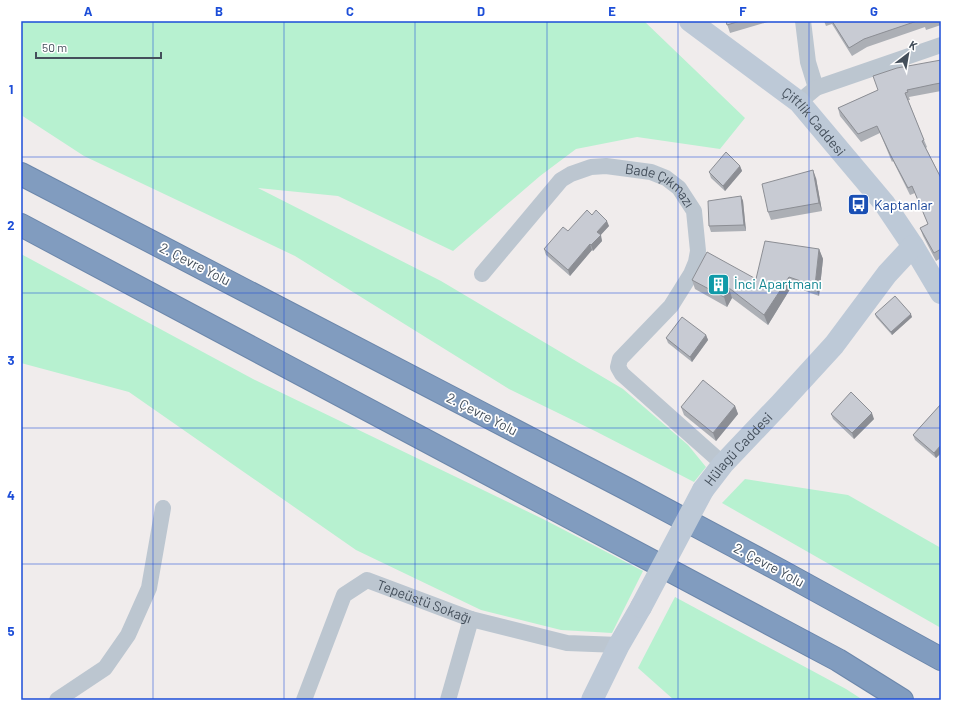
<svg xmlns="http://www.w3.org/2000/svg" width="962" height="721" font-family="Barlow,sans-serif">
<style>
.green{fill:#b7f1d0}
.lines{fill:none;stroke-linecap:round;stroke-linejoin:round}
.highway-casing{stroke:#6c87ab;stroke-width:24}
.street{stroke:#bcc6d0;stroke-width:16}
.secondary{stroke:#bdc9d7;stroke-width:22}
.highway{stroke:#819cbf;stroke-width:22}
.secondary-bridge{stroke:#bdc9d7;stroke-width:22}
.wall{fill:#acafb5}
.shaded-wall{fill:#8c8e94}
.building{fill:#c8cbd3;stroke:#8c8e94}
.grid{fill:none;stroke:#1d4ed8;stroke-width:1;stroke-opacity:0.55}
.labels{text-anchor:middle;stroke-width:3.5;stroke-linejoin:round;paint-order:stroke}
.street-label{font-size:14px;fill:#444f5b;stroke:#fff}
.transit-label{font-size:14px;fill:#164399;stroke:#fff;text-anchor:start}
.culture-label{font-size:14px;fill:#0d838f;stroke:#fff;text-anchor:start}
.neatline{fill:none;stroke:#1d4ed8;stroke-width:1.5}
.grid-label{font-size:13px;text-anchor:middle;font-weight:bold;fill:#1d4ed8}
</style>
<rect width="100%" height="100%" fill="#f0ecec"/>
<!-- green -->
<g class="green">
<polygon points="21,21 644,21 745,118 720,149 637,137 576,149 540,176 453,251 338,196 258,188 441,281 623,389 688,445 706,467 694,482 597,432 509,389 295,256 84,156 21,115"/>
<polygon points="21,254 253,379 543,519 643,571 612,633 561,630 481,610 356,550 129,392 21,363"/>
<polygon points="745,479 848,495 941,548 941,628 722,503"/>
<polygon points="675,597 846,689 863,700 674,700 638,668"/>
</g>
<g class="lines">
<defs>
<g id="highway">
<polyline points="21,174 627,489 781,571 941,659"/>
<polyline points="21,225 838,660 902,700"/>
</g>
</defs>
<!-- highway casing -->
<use href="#highway" class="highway-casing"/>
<!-- street -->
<g class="street">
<polyline points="803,21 808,62 816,88"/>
<polyline points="799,102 816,88 941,45"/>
<path id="s1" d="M482 274 561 180 571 174 591 167 606 166 651 172 666 178 679 188 694 211 698 251 696 262 691 274 671 306 620 359 618 367 622 374 723 464"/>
<polyline points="57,700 105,668 128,635 149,588 163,508"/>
<path id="s2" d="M304 700 344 595 367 580 471 619 567 643 619 645"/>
<polyline points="448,700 471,619"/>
</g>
<!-- secondary -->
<g class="secondary">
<path id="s3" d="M690 21 799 102 884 203 913 246 941 293"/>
<path id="s4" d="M703 490 723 464 780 404 834 345 887 274 913 246"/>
<polyline points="592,700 619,645 641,607"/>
</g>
<!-- highway -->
<use href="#highway" class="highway"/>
<!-- secondary-bridge -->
<polyline class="secondary-bridge" points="641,607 703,490"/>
</g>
<!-- wall -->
<g class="wall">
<polygon points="726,21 771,21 730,33"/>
<polygon points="824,21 941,21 941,25 926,30 925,27 867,47 852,56 832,24 826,26"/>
<polygon points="941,60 941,91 909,97 910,100 908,100 924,140 927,147 926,148 941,178 941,258 936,261 923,236 920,228 928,224 915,193 910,195 893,161 892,162 880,133 861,142 840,116 838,108 878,90"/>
<polygon points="740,166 742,171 725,191 711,178 709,172"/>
<polygon points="816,178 822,211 771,220 768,212"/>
<polygon points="741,196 743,201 746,231 711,232 709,226"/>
<polygon points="592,215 609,226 600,235 602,241 593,251 592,250 570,276 546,255 544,249 568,231"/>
<polygon points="819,249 823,259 819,296 792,286 768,325 732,298 727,307 695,289 692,280 756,279"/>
<polygon points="875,314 912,317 892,335 876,317"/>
<polygon points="706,335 708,340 692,362 668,343 666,338"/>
<polygon points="941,404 941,453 936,458 915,440 913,435"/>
<polygon points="735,406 738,414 716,441 684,415 681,407"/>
<polygon points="831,414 874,419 854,439 833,419"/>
</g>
<!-- shaded-wall -->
<g class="shaded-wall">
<polygon points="740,166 742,171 725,191 723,186"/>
<polygon points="813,170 816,178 822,211 819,203"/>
<polygon points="741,196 743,201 746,231 744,225"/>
<polygon points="607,221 609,226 599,237 597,232"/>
<polygon points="601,235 602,241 593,251 591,245"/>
<polygon points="590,244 592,250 570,276 568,270"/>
<polygon points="819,249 823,259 819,296 815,286"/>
<polygon points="789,277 792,286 768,325 764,315"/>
<polygon points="729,288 732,298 727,307 724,297"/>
<polygon points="911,314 912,317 892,335 891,332"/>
<polygon points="706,335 708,340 692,362 690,357"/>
<polygon points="735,406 738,414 716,441 713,433"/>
<polygon points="872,413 874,419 854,439 852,433"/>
<polygon points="941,445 941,453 936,458 934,453"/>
</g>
<!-- building -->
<g class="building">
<polygon points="726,21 740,21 727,25"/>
<polygon points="832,21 917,21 864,39 849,48"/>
<polygon points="941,60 941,83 935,84 907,90 908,92 905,93 924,140 922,141 941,178 941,249 934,253 920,228 928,224 912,186 908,188 890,154 877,126 858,134 838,108 878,90 873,76 897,68"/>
<polygon points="726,152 740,166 723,186 709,172"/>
<polygon points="813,170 819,203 768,212 762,184"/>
<polygon points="741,196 744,225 709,226 708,201"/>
<polygon points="587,210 592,215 596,210 607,221 597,232 601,235 591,245 590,244 568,270 544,249 563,227 568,231"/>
<polygon points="765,241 819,249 815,286 789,277 764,315 729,288 724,297 692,280 707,252 756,279"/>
<polygon points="895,296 911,314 891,332 875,314"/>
<polygon points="682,317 706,335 690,357 666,338"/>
<polygon points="703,380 735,406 713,433 681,407"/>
<polygon points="851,392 872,413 852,433 831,414"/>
<polygon points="941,404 941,445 934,453 913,435"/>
</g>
<!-- grid -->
<path class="grid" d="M153 21V700M284 21V700M415 21V700M547 21V700M678 21V700M809 21V700M21 157H941M21 293H941M21 428H941M21 564H941"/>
<!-- icons -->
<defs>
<symbol id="bus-square" viewBox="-11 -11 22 22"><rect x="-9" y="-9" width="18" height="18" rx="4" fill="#1a4fb4" stroke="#fff"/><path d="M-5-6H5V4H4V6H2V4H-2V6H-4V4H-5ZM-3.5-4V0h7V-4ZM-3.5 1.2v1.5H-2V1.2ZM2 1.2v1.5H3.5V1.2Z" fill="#fff"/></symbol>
<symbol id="building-square" viewBox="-11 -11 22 22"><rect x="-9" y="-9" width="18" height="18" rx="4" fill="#0f9aa8" stroke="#fff"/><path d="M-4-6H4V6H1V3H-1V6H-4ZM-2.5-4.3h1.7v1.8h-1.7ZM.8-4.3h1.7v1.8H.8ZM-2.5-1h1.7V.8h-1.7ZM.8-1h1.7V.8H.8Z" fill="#fff"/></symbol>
</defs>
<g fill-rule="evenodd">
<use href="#bus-square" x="846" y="192" width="25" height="25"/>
<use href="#building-square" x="706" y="272" width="25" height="25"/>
</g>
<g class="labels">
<!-- street labels -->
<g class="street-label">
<text dy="5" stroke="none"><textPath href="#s3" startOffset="160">Çiftlik Caddesi</textPath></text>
<text dy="5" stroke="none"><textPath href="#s1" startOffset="230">Bade Çıkmazı</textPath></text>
<text transform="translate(195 264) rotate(27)" y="5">2. Çevre Yolu</text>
<text transform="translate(482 414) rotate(27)" y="5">2. Çevre Yolu</text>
<text dy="5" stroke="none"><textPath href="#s4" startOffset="54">Hülagü Caddesi</textPath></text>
<text transform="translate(769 565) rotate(28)" y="5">2. Çevre Yolu</text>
<text dy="5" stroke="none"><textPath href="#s2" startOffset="201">Tepeüstü Sokağı</textPath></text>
</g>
<!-- transit labels -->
<g class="transit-label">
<text x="874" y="210">Kaptanlar</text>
</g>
<!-- culture labels -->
<g class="culture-label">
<text x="734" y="289">İnci Apartmanı</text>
</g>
</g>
<!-- border -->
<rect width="962" height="721" fill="none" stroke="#ffffff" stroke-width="44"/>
<!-- north arrow -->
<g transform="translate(908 54) rotate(31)" stroke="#ffffff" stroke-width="3" paint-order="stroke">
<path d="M0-3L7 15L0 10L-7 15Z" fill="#444f5b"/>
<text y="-6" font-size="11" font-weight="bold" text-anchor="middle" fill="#444f5b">K</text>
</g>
<!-- scale -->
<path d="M36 52v6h125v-6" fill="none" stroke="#444f5b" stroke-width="2"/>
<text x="42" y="52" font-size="12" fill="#444f5b" stroke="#ffffff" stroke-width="3" paint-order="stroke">50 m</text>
<rect x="22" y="22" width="918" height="677" class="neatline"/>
<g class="grid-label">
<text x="88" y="16">A</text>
<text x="219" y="16">B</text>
<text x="350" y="16">C</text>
<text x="481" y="16">D</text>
<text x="612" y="16">E</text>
<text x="743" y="16">F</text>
<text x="874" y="16">G</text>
<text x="11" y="94">1</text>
<text x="11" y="230">2</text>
<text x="11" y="365">3</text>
<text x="11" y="500">4</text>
<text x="11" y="636">5</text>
</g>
</svg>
